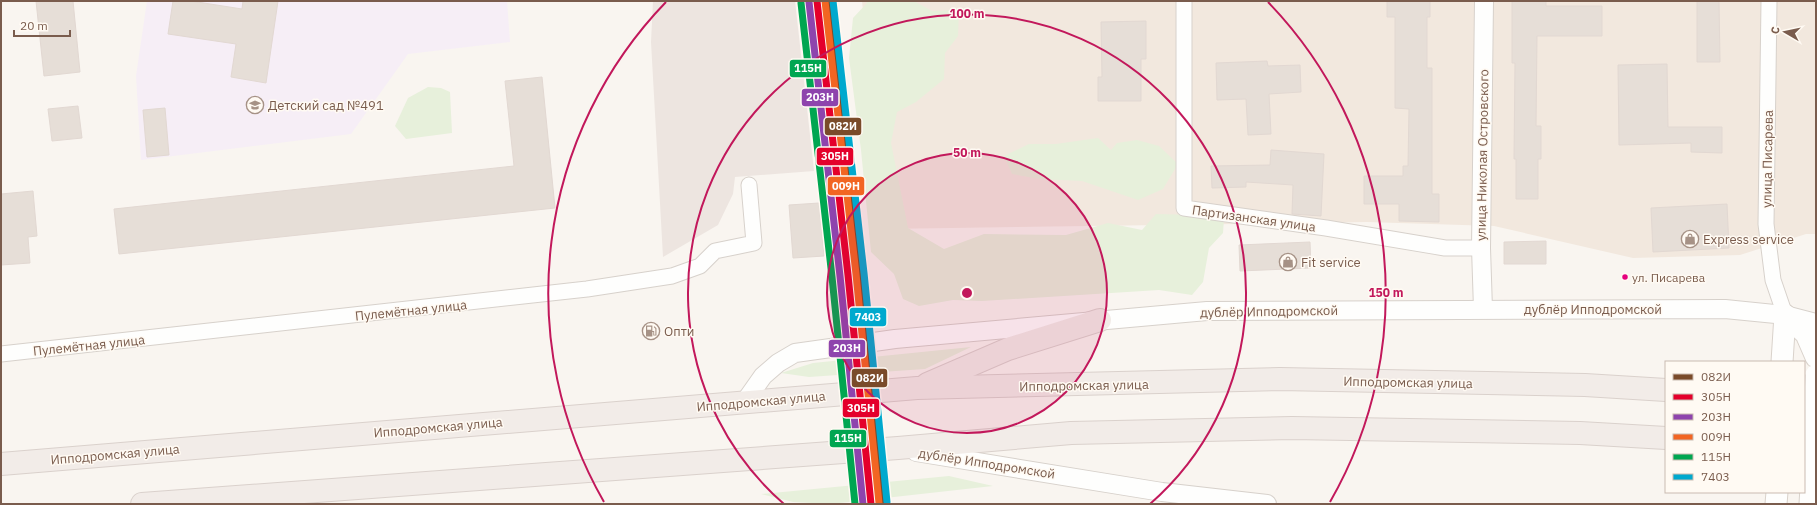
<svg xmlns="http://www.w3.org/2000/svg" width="1817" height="505" font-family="'IBM Plex Sans',sans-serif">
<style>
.residential{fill:#f2e8de}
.industrial{fill:#ede5e0}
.education{fill:#f6eef6}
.green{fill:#e7f0db}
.building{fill:#e6ded7;stroke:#e2d8d2}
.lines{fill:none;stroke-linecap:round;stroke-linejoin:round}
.minor-casing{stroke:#d7d1cb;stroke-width:17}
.tertiary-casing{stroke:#d7d1cb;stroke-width:20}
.secondary-casing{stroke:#d9d2cb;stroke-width:23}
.trunk-casing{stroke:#dad1cc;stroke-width:24}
.minor{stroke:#fefefd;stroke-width:15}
.tertiary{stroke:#fefefd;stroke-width:18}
.secondary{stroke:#fefefd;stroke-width:21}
.trunk{stroke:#f2ece8;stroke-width:22}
.secondary-bridge-casing{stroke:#d9d2cb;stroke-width:23;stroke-linecap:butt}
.secondary-bridge{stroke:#fefefd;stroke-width:21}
.rail-1-casing{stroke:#fffaf3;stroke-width:10}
.rail-2-casing{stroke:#fffaf3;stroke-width:10}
.rail-3-casing{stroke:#fffaf3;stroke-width:10}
.rail-4-casing{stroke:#fffaf3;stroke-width:10}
.rail-5-casing{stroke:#fffaf3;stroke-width:10}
.rail-6-casing{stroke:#fffaf3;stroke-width:10}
.rail-1{stroke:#7a4b2a;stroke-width:7}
.rail-2{stroke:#e4002b;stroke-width:7}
.rail-3{stroke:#8e44ad;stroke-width:7}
.rail-4{stroke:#f26522;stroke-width:7}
.rail-5{stroke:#00a651;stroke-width:7}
.rail-6{stroke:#00a9ce;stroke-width:7}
.ring{fill:none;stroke:#c2185b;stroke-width:2}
.bus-dot{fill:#e5007d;stroke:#fffaf3;stroke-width:1.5}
.labels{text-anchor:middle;stroke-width:3;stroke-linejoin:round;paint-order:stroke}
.bus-label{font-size:12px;fill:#7a5c4d;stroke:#fffaf3;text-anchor:start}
.poi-label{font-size:13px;fill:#7a5c4d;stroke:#fffaf3;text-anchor:start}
.street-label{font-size:13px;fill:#7a5c4d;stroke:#fffaf3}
.centre{fill:#c2185b;stroke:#fffaf3;stroke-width:2}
.ring-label{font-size:12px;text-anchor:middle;font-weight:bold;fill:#c2185b;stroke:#fffaf3;stroke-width:3;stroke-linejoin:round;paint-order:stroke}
.line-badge{stroke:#fffaf3;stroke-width:1.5}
.badge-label{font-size:11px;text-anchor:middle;font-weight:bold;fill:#fff}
</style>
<rect width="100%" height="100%" fill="#f9f5f0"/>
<!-- residential -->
<polygon class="residential" points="862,1 1816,1 1816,234 1806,234 1740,255 1633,258 1494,226 1367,222 885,229"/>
<!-- industrial -->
<polygon class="industrial" points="653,1 795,1 814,171 735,177 733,194 718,225 663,257 651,42"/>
<!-- education -->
<polygon class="education" points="147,1 507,1 510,42 408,54 351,134 141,160 136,76"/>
<!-- green -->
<g class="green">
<polygon points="866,1 914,1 932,11 959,10 958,36 945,53 944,79 916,102 897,112 891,143 908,228 944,249 984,234 1066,235 1108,223 1142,230 1156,214 1198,215 1224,219 1223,233 1209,248 1203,282 1192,295 1159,290 982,301 953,300 919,306 903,299 894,274 871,252 861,150 849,58 853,18 867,3"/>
<polygon points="428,87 441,88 450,92 452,133 406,139 395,126 408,98"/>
<polygon points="1098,138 1111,150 1117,143 1137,140 1159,146 1178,164 1163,189 1138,200 1082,181 1040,179 1012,174 1004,156 1029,144 1056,144"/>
<polygon points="971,347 925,369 809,377 781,373 813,363"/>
<polygon points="949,476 993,486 831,504 793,502 761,494"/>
</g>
<!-- building -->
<g class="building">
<polygon points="36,1 73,1 80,72 44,76"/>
<polygon points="173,1 191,1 242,9 243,1 278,1 266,83 231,77 236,44 168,34"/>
<polygon points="1387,1 1430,1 1430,17 1427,17 1427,68 1432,68 1432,194 1439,194 1439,222 1399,221 1399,204 1364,204 1364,176 1403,176 1403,166 1408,166 1409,109 1395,108 1395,17 1387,17"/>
<polygon points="1512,1 1546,1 1546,6 1602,6 1602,36 1537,36 1536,126 1541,126 1541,159 1538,159 1538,199 1516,199 1516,159 1514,159 1515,63 1512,63"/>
<polygon points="1697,1 1719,1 1720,62 1697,62"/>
<polygon points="1146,21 1146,59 1141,59 1141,101 1098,101 1098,77 1102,77 1101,22"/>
<polygon points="1267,61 1268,66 1300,65 1301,92 1269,94 1271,134 1248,135 1246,99 1217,100 1216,63"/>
<polygon points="1667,64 1668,127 1722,127 1722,153 1691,152 1691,143 1619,145 1618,65"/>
<polygon points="542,77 555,208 119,254 114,209 514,166 505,81"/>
<polygon points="78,106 82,138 52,141 48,109"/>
<polygon points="165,108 169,155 147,157 143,110"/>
<polygon points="1271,150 1324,154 1321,216 1292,214 1293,185 1246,182 1246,187 1212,188 1211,166 1270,165"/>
<polygon points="33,191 37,236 28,237 30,263 1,265 1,194"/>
<polygon points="819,203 824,256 793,258 789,205"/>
<polygon points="1727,204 1729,248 1653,252 1651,208"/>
<polygon points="1546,241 1546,264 1504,264 1504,242"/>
<polygon points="1310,242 1311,268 1240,271 1239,245"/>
</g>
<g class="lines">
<defs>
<g id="minor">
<polyline points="1184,1 1184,208 1326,228 1445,248 1481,248"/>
<polyline points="1769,1 1766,224 1773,280 1785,315"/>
<polyline points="1,354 587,289 672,276 700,266 715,251 754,243 749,185"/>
</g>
<g id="tertiary">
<polyline points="1483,309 1481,248 1484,1"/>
<polyline points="744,403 763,376 778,363 795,353 895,339 1207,311 1725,309 1785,315 1816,323"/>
<polyline points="916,452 1162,492 1267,504"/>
</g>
<g id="secondary">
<polyline points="1785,315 1806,334 1816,357"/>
<polyline points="1782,362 1785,315"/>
<polyline points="1776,504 1777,492"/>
<polyline points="1810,504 1812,471"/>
</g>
<g id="trunk">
<polyline points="927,384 1008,349 1100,320"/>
<polyline points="1,464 917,388 1280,379 1585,385 1666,390"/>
<polyline points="142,504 898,448 1071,433 1292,428 1580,433 1666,438"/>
</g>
</defs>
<!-- minor casing -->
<use href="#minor" class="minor-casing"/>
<!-- tertiary casing -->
<use href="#tertiary" class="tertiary-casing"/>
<!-- secondary casing -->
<use href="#secondary" class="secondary-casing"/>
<!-- trunk casing -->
<use href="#trunk" class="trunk-casing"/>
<!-- minor -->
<use href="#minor" class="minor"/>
<!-- tertiary -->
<use href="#tertiary" class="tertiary"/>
<!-- secondary -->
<use href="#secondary" class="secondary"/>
<!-- trunk -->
<use href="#trunk" class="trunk"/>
<defs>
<polyline id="secondary-bridge" points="1812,471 1816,375"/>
</defs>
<!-- secondary-bridge casing -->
<use href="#secondary-bridge" class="secondary-bridge-casing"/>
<!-- secondary-bridge -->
<use href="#secondary-bridge" class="secondary-bridge"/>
<defs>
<polyline id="rail-1" points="829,1 860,274 881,504"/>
<polyline id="rail-2" points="817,1 848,275 871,504"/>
<polyline id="rail-3" points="809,2 840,276 863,504"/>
<polyline id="rail-4" points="825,1 856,274 879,503"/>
<polyline id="rail-5" points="801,3 832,277 855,504"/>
<polyline id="rail-6" points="833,1 864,273 887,502"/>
</defs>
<!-- rail-1 casing -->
<use href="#rail-1" class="rail-1-casing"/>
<!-- rail-2 casing -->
<use href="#rail-2" class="rail-2-casing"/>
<!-- rail-3 casing -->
<use href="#rail-3" class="rail-3-casing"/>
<!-- rail-4 casing -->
<use href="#rail-4" class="rail-4-casing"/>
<!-- rail-5 casing -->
<use href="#rail-5" class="rail-5-casing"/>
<!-- rail-6 casing -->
<use href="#rail-6" class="rail-6-casing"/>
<!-- rail-1 -->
<use href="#rail-1" class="rail-1"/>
<!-- rail-2 -->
<use href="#rail-2" class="rail-2"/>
<!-- rail-3 -->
<use href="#rail-3" class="rail-3"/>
<!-- rail-4 -->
<use href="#rail-4" class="rail-4"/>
<!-- rail-5 -->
<use href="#rail-5" class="rail-5"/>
<!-- rail-6 -->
<use href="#rail-6" class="rail-6"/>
</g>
<!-- distance rings -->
<circle cx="967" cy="293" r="140" fill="#c2185b" fill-opacity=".12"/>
<g class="ring">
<circle cx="967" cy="293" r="140"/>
<path d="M784 504A279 279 0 1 1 1150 504"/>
<path d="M604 502A419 419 0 0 1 666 2M1268 2A419 419 0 0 1 1330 502"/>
</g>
<!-- icons -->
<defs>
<symbol id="school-ring" viewBox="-11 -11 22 22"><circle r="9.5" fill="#fffaf3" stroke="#a69286" stroke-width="1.5"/><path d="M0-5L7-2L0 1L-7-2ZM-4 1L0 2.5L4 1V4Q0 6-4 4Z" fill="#a69286"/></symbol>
<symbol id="shop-ring" viewBox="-11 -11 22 22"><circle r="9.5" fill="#fffaf3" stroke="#a69286" stroke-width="1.5"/><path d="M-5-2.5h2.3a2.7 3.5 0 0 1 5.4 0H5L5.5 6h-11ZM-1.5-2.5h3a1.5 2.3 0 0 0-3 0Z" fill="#a69286"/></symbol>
<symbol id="fuel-ring" viewBox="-11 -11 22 22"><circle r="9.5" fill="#fffaf3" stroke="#a69286" stroke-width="1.5"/><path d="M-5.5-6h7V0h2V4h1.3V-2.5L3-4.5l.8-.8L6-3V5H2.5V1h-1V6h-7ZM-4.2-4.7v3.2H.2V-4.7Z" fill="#a69286"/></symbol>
</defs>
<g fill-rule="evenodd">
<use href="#school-ring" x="245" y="95" width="20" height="20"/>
<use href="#shop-ring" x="1680" y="229" width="20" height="20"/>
<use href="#shop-ring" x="1278" y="252" width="20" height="20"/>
<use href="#fuel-ring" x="641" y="321" width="20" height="20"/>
</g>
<!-- markers -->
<circle class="bus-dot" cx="1625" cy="277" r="3.5"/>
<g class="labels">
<!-- bus labels -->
<g class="bus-label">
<text x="1632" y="282">ул. Писарева</text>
</g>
<!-- poi labels -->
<g class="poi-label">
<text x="268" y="110">Детский сад №491</text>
<text x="1703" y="244">Express service</text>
<text x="1301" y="267">Fit service</text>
<text x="664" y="336">Опти</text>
</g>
<!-- street labels -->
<g class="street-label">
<text transform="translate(1482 155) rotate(-89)" y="5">улица Николая Островского</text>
<text transform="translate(1767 159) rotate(-89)" y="5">улица Писарева</text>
<text transform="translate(1254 218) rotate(8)" y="5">Партизанская улица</text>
<text x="1593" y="314">дублёр Ипподромской</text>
<text transform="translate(411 310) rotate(-6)" y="5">Пулемётная улица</text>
<text transform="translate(1269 311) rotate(-1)" y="5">дублёр Ипподромской</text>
<text transform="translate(89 345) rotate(-6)" y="5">Пулемётная улица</text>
<text transform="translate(1408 382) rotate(1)" y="5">Ипподромская улица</text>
<text transform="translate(1084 385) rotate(-1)" y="5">Ипподромская улица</text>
<text transform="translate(761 401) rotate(-5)" y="5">Ипподромская улица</text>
<text transform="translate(438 427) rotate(-5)" y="5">Ипподромская улица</text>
<text transform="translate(115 454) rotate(-5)" y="5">Ипподромская улица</text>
<text transform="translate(987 463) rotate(9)" y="5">дублёр Ипподромской</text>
</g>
</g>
<circle cx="967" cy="293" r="6" class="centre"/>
<g class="ring-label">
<text x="967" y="18">100 m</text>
<text x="967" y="157">50 m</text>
<text x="1386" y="297">150 m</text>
</g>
<g class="line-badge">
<rect x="789" y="59" width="38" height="19" rx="4" fill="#00a651"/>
<rect x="801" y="88" width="38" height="19" rx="4" fill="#8e44ad"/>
<rect x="824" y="117" width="38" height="19" rx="4" fill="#7a4b2a"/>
<rect x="816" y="147" width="38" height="19" rx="4" fill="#e4002b"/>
<rect x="827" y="176" width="38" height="20" rx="4" fill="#f26522"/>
<rect x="849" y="307" width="38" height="20" rx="4" fill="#00a9ce"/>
<rect x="828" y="339" width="38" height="19" rx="4" fill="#8e44ad"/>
<rect x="851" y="368" width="37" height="20" rx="4" fill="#7a4b2a"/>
<rect x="842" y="398" width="38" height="20" rx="4" fill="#e4002b"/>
<rect x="829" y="429" width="38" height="19" rx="4" fill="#00a651"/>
</g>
<g class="badge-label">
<text x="808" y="72">115Н</text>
<text x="820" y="101">203Н</text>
<text x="843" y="130">082И</text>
<text x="835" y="160">305Н</text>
<text x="846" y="190">009Н</text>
<text x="868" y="321">7403</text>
<text x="847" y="352">203Н</text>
<text x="870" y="382">082И</text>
<text x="861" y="412">305Н</text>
<text x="848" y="442">115Н</text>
</g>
<!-- border -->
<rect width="1817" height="505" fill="none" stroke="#7a5c4d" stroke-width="4"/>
<!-- legend -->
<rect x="1665" y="361" width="140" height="132" fill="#fffaf3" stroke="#cabbb1"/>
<rect x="1673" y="374" width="20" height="6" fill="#7a4b2a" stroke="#cabbb1"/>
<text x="1701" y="381" font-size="12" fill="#7a5c4d">082И</text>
<rect x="1673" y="394" width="20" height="6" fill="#e4002b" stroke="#cabbb1"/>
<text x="1701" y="401" font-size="12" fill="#7a5c4d">305Н</text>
<rect x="1673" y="414" width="20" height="6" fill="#8e44ad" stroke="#cabbb1"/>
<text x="1701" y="421" font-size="12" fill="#7a5c4d">203Н</text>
<rect x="1673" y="434" width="20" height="6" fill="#f26522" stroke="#cabbb1"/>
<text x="1701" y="441" font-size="12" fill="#7a5c4d">009Н</text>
<rect x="1673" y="454" width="20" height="6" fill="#00a651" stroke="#cabbb1"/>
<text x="1701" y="461" font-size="12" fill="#7a5c4d">115Н</text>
<rect x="1673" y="474" width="20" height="6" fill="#00a9ce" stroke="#cabbb1"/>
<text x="1701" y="481" font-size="12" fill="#7a5c4d">7403</text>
<!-- north arrow -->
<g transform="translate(1785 32) rotate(279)" stroke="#fffaf3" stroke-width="3" paint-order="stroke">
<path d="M0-3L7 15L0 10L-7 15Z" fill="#7a5c4d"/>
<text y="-6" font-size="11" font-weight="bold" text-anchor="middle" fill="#7a5c4d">С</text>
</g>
<!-- scale -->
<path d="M14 30v6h56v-6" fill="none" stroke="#7a5c4d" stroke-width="2"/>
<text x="20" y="30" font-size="12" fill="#7a5c4d" stroke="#fffaf3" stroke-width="3" paint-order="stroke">20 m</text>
</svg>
